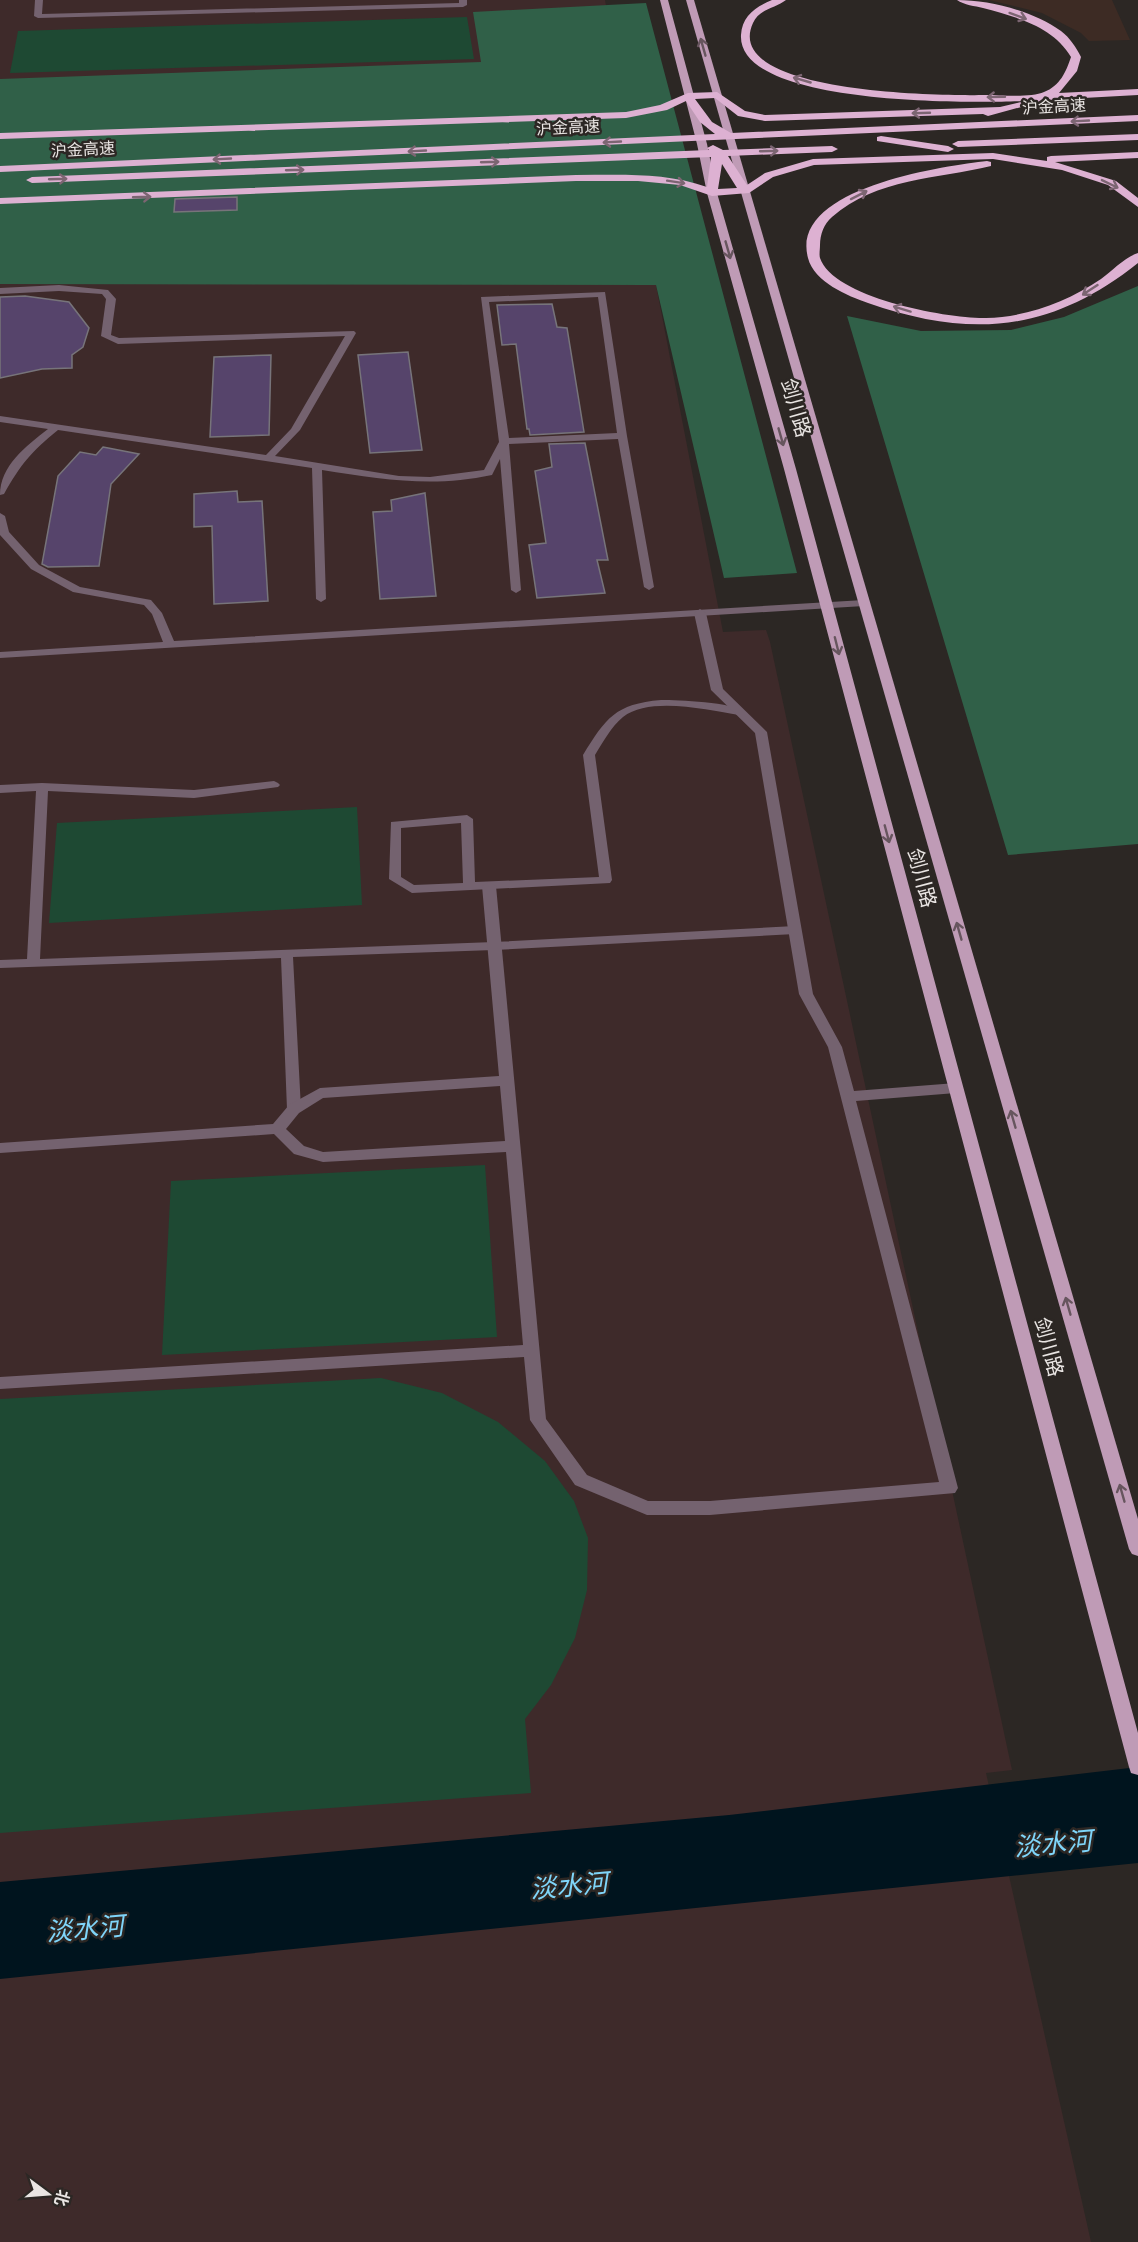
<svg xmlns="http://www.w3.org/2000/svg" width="1138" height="2242" font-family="Quicksand,'Noto Sans SC',sans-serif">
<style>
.industrial{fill:#3d2b24}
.education{fill:#3e2a2a}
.green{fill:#1e4933}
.forest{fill:#306048}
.water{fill:#00141e}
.building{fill:#56446b;stroke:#77747a;stroke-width:1.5}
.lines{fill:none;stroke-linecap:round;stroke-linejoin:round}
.lane{fill:#74626f;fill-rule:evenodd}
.street{fill:#74626f;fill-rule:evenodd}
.primary{fill:#bf9bb6;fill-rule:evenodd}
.highway{fill:#ddb1d2;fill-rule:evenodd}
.oneway{stroke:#7c6572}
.oneway2{stroke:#67555e}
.labels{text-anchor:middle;stroke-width:5;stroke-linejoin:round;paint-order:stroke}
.far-street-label{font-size:16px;fill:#e9e5e3;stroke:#2c2724}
.street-label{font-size:20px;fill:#e9e5e3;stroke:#2c2724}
.near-water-label{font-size:26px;font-style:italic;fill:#7fd5f9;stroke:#2c2724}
</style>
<rect width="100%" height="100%" fill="#2c2724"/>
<!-- industrial -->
<polygon class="industrial" points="989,0 1112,0 1130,40 1089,41 1081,33 1042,13"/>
<!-- education -->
<polygon class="education" points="0,0 605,0 656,285 723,632 766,630 770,642 1012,1770 986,1773 1091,2242 0,2242"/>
<!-- green -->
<g class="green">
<polygon points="467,17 474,59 10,73 18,31"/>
<polygon points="357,807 362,905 49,923 57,823"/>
<polygon points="485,1165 497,1337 162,1355 171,1181"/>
<polygon points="381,1378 442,1393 498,1422 545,1461 574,1501 588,1538 587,1590 575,1638 551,1685 525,1719 531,1793 0,1833 0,1399"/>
</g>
<!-- forest -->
<g class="forest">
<polygon points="646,3 797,573 724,578 656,285 0,284 0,79 481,62 473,12"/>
<polygon points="1138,286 1138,844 1008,855 847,316 921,331 1011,330 1064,317"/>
</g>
<!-- water -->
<polygon class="water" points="1138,1767 1138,1863 0,1979 0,1882 729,1815"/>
<!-- building -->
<g class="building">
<polygon points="237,197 237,210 174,212 175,199"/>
<polygon points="25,296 69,302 89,328 83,347 72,355 72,368 42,369 0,378 0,297"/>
<polygon points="552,304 557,327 567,328 584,432 530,435 529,429 527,429 516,344 502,345 497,305"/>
<polygon points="408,352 422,450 370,453 358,355"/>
<polygon points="271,355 269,435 210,437 214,357"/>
<polygon points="585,443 608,560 597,560 605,593 537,598 529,545 546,543 535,471 552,467 549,444"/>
<polygon points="103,447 139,454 111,484 99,566 48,567 42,564 58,476 80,452 96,455"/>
<polygon points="237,491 238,502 262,501 268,601 214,604 212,526 194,527 194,494"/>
<polygon points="425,493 436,596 380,599 373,512 392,511 391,500"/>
</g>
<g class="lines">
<!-- lane -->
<g class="lane">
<polygon points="35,0 43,0 42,14 459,3 459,0 467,0 467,5 463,7 38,18 34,16"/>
<path d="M59 285 108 290 116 299 111 335 119 338 354 331 356 333 300 430 275 456 399 476 430 477 484 470 499 442 481 297 605 292 627 436 654 587 649 590 644 587 618 439 509 444 521 590 516 593 511 590 500 459 492 475C432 488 381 479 322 470L326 599 321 602 316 599 312 468 58 430C31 452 21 464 4 494L0 495C0 466 26 446 48 429L0 422V416L266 455 291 429 345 336 118 344 101 336 106 299 102 294 59 291 0 294V288ZM598 297 617 433 509 438 489 302Z"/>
<polygon points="0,513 5,516 9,532 39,565 80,587 151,600 162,613 174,641 864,600 869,603 864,606 0,658 0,652 163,642 152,614 144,605 73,592 31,569 0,535"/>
<path d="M661 700C678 700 733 702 745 712L739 715C708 710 650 696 623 717 611 727 603 742 595 755L612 880 610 883 412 893 389 879 391 822 467 815 473 819 475 882 599 877 583 755C606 718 615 704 661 700ZM461 823 463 883 414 885 401 877V828Z"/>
<polygon points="274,781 278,783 280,785 278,787 194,798 48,791 40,959 494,942 795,926 801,930 795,934 494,950 293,957 301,1109 294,1114 287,1109 281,958 0,968 0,960 27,959 36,791 0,793 0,785 42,783 194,790"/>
</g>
<!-- street -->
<path class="street" d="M700 609 706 613 723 689 767 732 813 994 842 1047 854 1091 956 1083 963 1088 956 1093 856 1101 958 1488 955 1493 710 1515H647L575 1485 530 1420 524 1357 0 1389V1377L523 1345 506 1152 323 1162 294 1154 274 1134 0 1153V1143L273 1124 289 1105 320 1088 499 1076 482 886 489 882 496 886 546 1419 587 1475 648 1501H710L939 1482 828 1047 799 994 755 733 711 690 694 613ZM500 1086 505 1141 323 1152 304 1146 286 1129 299 1113 323 1098Z"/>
<!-- primary -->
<g class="primary">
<polygon points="660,0 668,0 707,144 717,193 796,469 1138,1733 1138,1775 1131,1773 1129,1767 784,469 707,193 697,144"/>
<polygon points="686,0 694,0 1138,1519 1138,1556 1132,1554 1129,1549"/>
</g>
<!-- highway -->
<g class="highway">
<path d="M772 0H786C776 8 759 9 753 23 720 95 949 96 985 95 1001 95 1031 98 1044 92 1060 86 1066 72 1071 57 1053 26 1016 17 983 8 975 6 964 5 957 0 990 0 1033 11 1061 31 1070 38 1076 47 1081 57L1077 71 1059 93 1138 89V95L1047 100 988 116 983 114 765 121 738 116 715 98 695 99 712 122 731 133 1138 115V121L0 172V166L715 134 700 122 686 101 667 110 626 118 0 139V133L626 112 660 105 688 93 717 92 745 111 765 115 1000 107 1025 101C977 103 737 107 741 35 742 16 755 7 772 0Z"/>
<polygon points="1138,134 1138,140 958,147 952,144 958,141"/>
<polygon points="881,136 948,146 954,149 948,152 877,141 877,137"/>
<path d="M713 145 723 150 832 146 838 149 832 152 728 156 747 185 765 173 813 159 993 153 1047 161V157L1051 156 1138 152V158L1055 162 1116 181 1138 198V207L1108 185 1062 170 993 159 814 165 773 177 749 193 712 196 680 185 638 181H576L0 204V198L576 175C620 175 665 172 707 187L711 157 32 183 26 180 32 177 709 150 707 148ZM722 164 737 188 718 189Z"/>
<path d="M987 161 991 162V166C938 179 876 178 832 217 824 224 820 234 820 245 820 249 819 255 820 258 833 298 949 319 986 318 1027 317 1067 302 1101 279 1112 271 1125 257 1138 253V263C1051 332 972 339 868 303 848 296 814 282 808 258 789 188 943 166 987 161Z"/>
</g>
</g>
<!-- one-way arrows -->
<defs><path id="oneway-shaft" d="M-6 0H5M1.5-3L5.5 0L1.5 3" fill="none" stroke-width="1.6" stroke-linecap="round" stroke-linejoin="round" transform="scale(1.5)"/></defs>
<g class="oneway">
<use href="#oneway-shaft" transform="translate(1018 16) rotate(20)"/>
<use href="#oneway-shaft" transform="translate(802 80) rotate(-164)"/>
<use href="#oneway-shaft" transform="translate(996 97) rotate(179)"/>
<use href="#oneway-shaft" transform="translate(921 113) rotate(178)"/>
<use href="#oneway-shaft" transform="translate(1080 121) rotate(177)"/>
<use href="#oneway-shaft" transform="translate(612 142) rotate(177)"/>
<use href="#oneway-shaft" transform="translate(417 151) rotate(177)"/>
<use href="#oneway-shaft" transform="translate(769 151) rotate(-2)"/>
<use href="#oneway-shaft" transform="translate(222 159) rotate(177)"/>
<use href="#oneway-shaft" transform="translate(490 162) rotate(-2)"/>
<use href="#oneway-shaft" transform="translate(295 170) rotate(-2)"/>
<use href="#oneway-shaft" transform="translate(58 179) rotate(-2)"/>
<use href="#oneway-shaft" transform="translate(676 182) rotate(9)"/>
<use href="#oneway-shaft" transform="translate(1110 184) rotate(26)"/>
<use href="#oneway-shaft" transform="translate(859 195) rotate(-27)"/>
<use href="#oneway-shaft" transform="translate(142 197) rotate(-2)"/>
<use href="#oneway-shaft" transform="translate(1090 290) rotate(147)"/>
<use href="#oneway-shaft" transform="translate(902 309) rotate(-163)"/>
</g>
<g class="oneway2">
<use href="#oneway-shaft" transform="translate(703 47) rotate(-106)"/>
<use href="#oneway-shaft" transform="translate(728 250) rotate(74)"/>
<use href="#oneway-shaft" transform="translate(781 437) rotate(74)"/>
<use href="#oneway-shaft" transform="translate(837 646) rotate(76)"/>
<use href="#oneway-shaft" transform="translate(887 834) rotate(75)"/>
<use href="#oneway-shaft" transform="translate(959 931) rotate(-106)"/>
<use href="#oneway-shaft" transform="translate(1013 1119) rotate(-106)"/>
<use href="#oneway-shaft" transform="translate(1068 1306) rotate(-106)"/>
<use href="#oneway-shaft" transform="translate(1122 1493) rotate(-106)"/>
</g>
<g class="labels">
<!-- far-street labels -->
<g class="far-street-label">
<text transform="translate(1054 106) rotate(-3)" y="6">沪金高速</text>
<text transform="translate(568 127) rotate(-3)" y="6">沪金高速</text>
<text transform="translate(83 149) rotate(-3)" y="6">沪金高速</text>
</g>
<!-- street labels -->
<g class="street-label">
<text transform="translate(796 408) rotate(74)" y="7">剑川路</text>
<text transform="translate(922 878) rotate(75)" y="7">剑川路</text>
<text transform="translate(1049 1347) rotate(75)" y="7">剑川路</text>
</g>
<!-- near-water labels -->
<g class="near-water-label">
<text transform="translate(1053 1844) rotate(-5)" y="9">淡水河</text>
<text transform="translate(569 1886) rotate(-5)" y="9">淡水河</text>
<text transform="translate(85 1929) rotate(-5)" y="9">淡水河</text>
</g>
</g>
<!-- north arrow -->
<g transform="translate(48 2194) rotate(106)" stroke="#2c2724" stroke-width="4.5" paint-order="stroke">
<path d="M0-4.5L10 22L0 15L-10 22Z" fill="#e9e5e3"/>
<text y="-9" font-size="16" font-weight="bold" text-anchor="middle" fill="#e9e5e3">北</text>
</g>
</svg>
